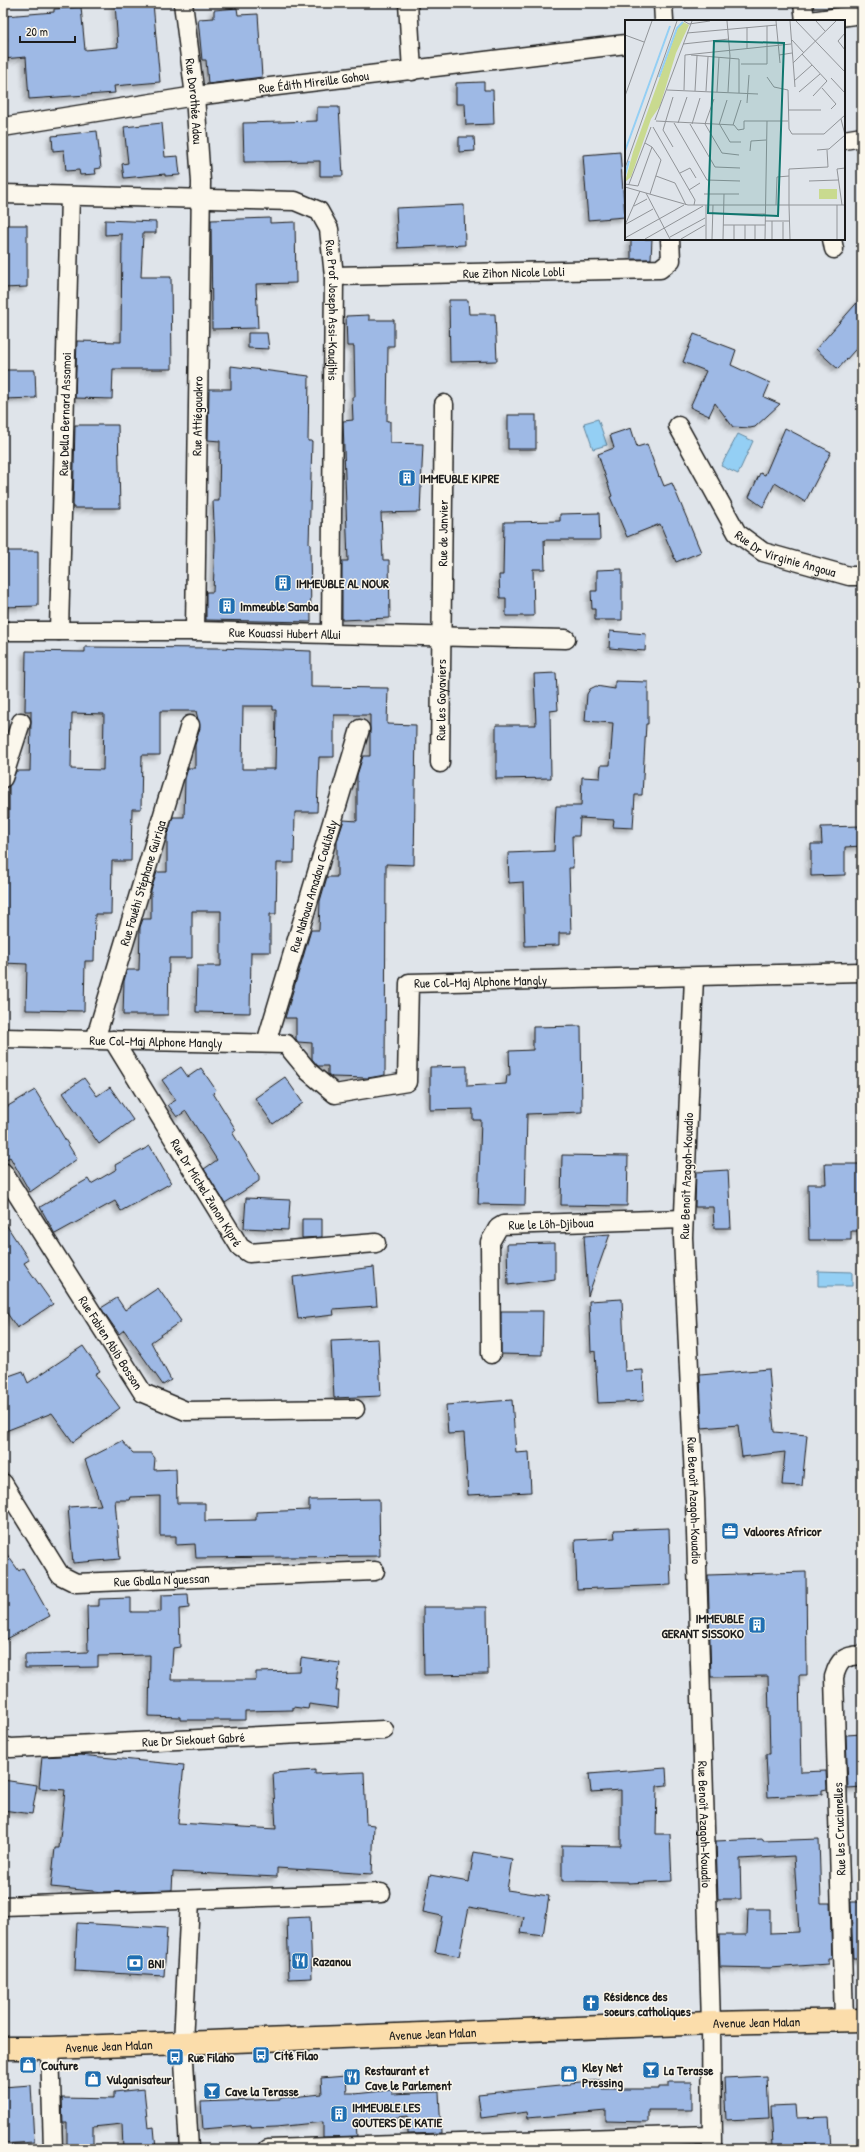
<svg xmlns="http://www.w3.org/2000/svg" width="865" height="2152" font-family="'Patrick Hand',sans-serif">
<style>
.water{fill:#94cff4;stroke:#64879e}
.building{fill:#9eb9e5;stroke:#1c1c1c;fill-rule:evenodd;filter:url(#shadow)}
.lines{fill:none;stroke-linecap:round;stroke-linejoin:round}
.minor-casing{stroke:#1c1c1c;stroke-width:21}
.major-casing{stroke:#1c1c1c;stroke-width:25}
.minor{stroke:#fbf7ec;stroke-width:18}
.major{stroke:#fbddab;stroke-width:22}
.labels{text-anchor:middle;stroke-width:3;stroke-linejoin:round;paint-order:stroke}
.street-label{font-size:13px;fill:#1c1c1c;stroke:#fbf7ec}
.poi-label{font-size:13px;font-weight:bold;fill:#1c1c1c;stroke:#fbf7ec;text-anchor:start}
.inset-river{fill:none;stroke:#94cff4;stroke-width:2}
.inset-road{fill:none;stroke:#919498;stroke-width:1}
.view{fill:#0f766e;fill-opacity:0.15;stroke:#0f766e;stroke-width:2}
.inset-edge{fill:none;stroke:#1c1c1c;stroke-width:2}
</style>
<defs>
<filter id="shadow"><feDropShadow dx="-3.5" dy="3.5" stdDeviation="2" flood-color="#0004"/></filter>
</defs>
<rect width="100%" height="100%" fill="#dfe4ea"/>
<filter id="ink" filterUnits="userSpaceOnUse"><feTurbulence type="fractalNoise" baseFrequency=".025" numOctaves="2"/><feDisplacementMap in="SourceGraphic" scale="8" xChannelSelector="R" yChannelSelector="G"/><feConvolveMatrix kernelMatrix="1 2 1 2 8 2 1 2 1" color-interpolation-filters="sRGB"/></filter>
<g filter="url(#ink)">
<!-- water -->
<g class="water">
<polygon points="598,419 607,445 593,449 584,423"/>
<polygon points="738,434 753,441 738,474 721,466"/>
<polygon points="818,1271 852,1272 852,1286 818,1286"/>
</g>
<!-- building -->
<g class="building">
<polygon points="115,3 153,3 160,82 114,86 115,93 29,99 26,57 3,59 3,42 7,42 5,16 54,12 54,9 81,7 85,50 118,47"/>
<polygon points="237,8 238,15 258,14 262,77 208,84 206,60 202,60 198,19 214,18 214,10"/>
<polygon points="484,82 484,90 493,90 494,124 466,125 465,104 456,104 456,83"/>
<polygon points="317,107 339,107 343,176 320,176 320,161 244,162 243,123 317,121"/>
<polygon points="162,123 165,157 178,156 180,175 165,176 165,174 124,178 122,164 128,163 124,127"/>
<polygon points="97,131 101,168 95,169 96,174 80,175 79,170 66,171 64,150 53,151 52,136"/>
<polygon points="459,137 474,137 475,151 459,152"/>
<polygon points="620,152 625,217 588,220 583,155"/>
<polygon points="464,205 465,245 398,248 396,208"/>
<polygon points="270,218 270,223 295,222 296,283 256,284 258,328 212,329 211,220"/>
<polygon points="105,220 156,222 156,233 143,233 141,277 171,277 172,369 113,369 112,399 75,398 77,341 121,342 122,234 105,235"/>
<polygon points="3,225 27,225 27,287 3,288"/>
<polygon points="631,239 652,239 651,259 631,259"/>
<polygon points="862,297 862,342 838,369 816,349"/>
<polygon points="449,300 468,300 469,314 495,314 497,361 450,362"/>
<polygon points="369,315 369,320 394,320 394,346 388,346 387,421 390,421 390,443 423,444 420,512 381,513 383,560 389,560 390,618 342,620 342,561 348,561 343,421 353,420 352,397 355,397 354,346 347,346 346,316"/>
<polygon points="248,333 267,333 269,349 248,348"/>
<polygon points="694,334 736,350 731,365 770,383 764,397 780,404 755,427 750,428 733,427 715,403 709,416 690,407 706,371 683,362"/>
<polygon points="231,366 309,376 308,441 312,441 309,544 310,544 311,622 206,620 206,592 213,592 215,546 213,501 219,501 220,441 208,440 209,389 231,389"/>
<polygon points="3,370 35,370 36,398 3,399"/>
<rect x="508" y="415" width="28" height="34"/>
<polygon points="75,425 118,425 120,508 73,508"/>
<polygon points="631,428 637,447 647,444 659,477 660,476 664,486 672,483 701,552 676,562 660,524 627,537 610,497 612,496 598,454 614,448 610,435"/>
<polygon points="785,428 831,452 805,502 775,483 763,507 749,497 760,473 765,475"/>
<polygon points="599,513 600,540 544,540 545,569 533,569 534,616 506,616 506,598 500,598 499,575 503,575 504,522 560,521 560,514"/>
<polygon points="3,551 38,551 38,606 3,607"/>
<polygon points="622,569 622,620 595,620 595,609 592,609 591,591 597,591 597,570"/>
<polygon points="610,631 646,634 645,651 609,648"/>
<path d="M85 647 217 648 311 651V687L388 688 387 724 416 725 414 865 386 864 385 1075 368 1078 332 1077 328 1074V1066H318L312 1059V1043L298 1042 296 1039V1018H285L311 930H319L320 901 327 877H337V841L344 820 357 821V775L363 756H370V715H334V757H319L317 812H295L294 863H277L276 914H270V952H251L250 1013 196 1012 197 966H221V911H192V958H169L168 1015H123L124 981 127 970H139L140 927 143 919H151V890L157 872H167V836L173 817H184L185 779 188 768H195V745L200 728 196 711H160V755H142L141 809H132L131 861H112L111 914H95L94 961H85L84 1011 26 1010 27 964 3 963V818H9V786L16 771H30L31 720V711H25L26 651 85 652ZM243 706H273V710H276L275 769H242ZM72 713 104 714 103 770 71 769Z"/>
<polygon points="556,673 558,710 550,711 551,778 496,779 496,725 536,725 534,674"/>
<polygon points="615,681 648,682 648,724 646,724 642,795 635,795 633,828 613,827 614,820 580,818 579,836 572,836 573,868 569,868 571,933 559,933 559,945 525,946 523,882 509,883 508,853 554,851 556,806 581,806 582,777 600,778 601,765 610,765 613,723 585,721 587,694 590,689 596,686 615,689"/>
<polygon points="862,826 862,846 845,847 845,875 811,876 811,844 822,844 821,827"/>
<polygon points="581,1026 582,1112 527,1114 525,1205 478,1204 481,1120 473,1120 473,1109 430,1110 430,1067 467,1066 467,1086 506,1084 507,1075 510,1075 509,1051 533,1050 533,1027"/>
<polygon points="181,1067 188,1077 201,1068 216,1090 213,1093 236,1130 232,1132 259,1176 259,1181 225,1203 204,1169 217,1160 186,1111 177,1117 168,1105 176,1100 162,1080"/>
<polygon points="285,1077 303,1103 273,1124 255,1098"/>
<polygon points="84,1078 97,1096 110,1087 133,1120 99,1144 63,1093"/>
<polygon points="35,1090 77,1159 30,1192 10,1157 3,1161 3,1109"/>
<polygon points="150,1146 171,1183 121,1211 115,1201 55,1234 40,1207 88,1179 91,1184 117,1169 115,1165"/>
<polygon points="562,1155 628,1156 627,1206 561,1205"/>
<polygon points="825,1164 862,1164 862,1231 851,1231 851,1240 809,1240 808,1184 826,1184"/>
<polygon points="728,1170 731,1228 714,1228 713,1207 695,1207 696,1172"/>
<polygon points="246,1198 290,1200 288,1230 244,1228"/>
<polygon points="302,1219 322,1219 322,1237 302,1238"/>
<polygon points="3,1220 29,1260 24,1263 53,1304 17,1328 3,1307"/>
<polygon points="610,1234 588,1296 584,1236"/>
<polygon points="555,1243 555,1279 508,1285 507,1244"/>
<polygon points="374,1267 377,1306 333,1309 334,1315 298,1319 293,1277"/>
<polygon points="158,1288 181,1321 151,1342 171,1380 163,1385 124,1330 119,1334 101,1308 117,1298 125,1310"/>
<polygon points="622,1299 625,1371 643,1370 644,1401 598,1403 595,1351 591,1352 589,1301"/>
<polygon points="501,1311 543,1311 542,1355 501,1354"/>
<polygon points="378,1339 381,1396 334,1398 331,1341"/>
<polygon points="83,1346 100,1371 95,1374 120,1408 73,1442 52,1413 3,1432 3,1378 23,1371 28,1383"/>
<polygon points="769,1369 774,1432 807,1435 802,1486 782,1485 785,1452 742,1457 738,1425 702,1428 700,1375"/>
<polygon points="512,1400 516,1453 529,1452 531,1492 468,1495 464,1433 448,1434 446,1405"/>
<polygon points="122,1441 133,1453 151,1453 155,1458 154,1470 176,1469 177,1503 205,1503 205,1521 256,1520 256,1512 309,1510 309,1500 379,1499 380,1556 196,1558 195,1544 176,1545 176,1536 160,1536 160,1496 130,1497 129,1500 115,1500 120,1559 73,1563 68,1507 101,1505 85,1460"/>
<polygon points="669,1528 671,1585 577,1589 575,1540 615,1538 614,1530"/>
<polygon points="3,1549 19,1571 23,1568 50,1616 3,1641"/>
<polygon points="806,1572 807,1675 799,1675 801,1772 826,1771 827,1789 822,1790 822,1794 768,1797 766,1754 770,1754 768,1676 711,1677 708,1575"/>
<polygon points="188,1594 189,1608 179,1609 180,1647 173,1648 171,1680 256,1680 256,1672 300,1671 301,1658 340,1663 336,1691 339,1691 338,1708 309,1704 308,1709 293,1707 293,1710 245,1711 245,1720 180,1720 180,1717 149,1716 150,1655 98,1656 98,1667 25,1668 25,1654 88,1652 87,1606 99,1606 99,1599 131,1598 131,1612 161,1612 161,1595"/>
<polygon points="423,1607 487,1607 488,1674 424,1675"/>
<polygon points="862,1734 862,1787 848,1788 846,1735"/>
<polygon points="80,1755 184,1765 178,1823 276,1829 273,1773 315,1770 315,1774 364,1772 366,1824 374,1825 372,1874 277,1868 277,1877 173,1872 172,1890 103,1892 51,1887 55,1848 59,1848 65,1790 39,1788 42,1757"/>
<polygon points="666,1768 667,1785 657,1786 656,1834 670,1834 672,1881 628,1883 628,1882 562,1881 562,1845 621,1846 621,1790 591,1792 589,1774"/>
<polygon points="3,1780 37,1785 32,1814 3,1810"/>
<polygon points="763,1839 763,1841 819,1839 821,1903 830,1903 832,1958 828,1958 828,1964 769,1968 720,1967 719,1935 747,1935 748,1909 770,1909 770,1933 799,1932 794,1856 740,1859 741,1899 718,1899 716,1841"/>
<polygon points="474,1852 512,1859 507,1890 549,1896 543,1936 521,1933 524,1917 469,1907 459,1956 435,1952 442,1916 423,1912 430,1875 469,1882"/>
<polygon points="851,1902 862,1902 862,1958 853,1958"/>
<polygon points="310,1917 312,1978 289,1979 287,1918"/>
<polygon points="77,1923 167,1928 164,1976 75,1971"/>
<polygon points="346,2076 347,2093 355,2093 355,2094 392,2090 392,2094 439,2092 441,2133 408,2134 408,2116 356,2122 357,2136 323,2137 323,2122 276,2127 251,2128 251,2125 203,2129 201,2102 281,2099 281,2098 322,2094 321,2078"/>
<polygon points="767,2076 769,2118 726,2120 724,2078"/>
<polygon points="601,2080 602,2089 659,2089 659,2087 669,2087 669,2082 692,2082 692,2110 648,2110 648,2122 606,2121 606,2111 528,2118 527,2112 481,2118 478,2094 570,2085 570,2083"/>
<polygon points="31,2085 34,2142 3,2144 3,2087"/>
<polygon points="144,2089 148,2128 154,2127 156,2149 123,2149 122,2124 93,2127 93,2149 67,2149 67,2123 63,2123 62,2098 114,2099 114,2092"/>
<polygon points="795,2105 796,2118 829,2117 831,2149 806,2149 806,2144 773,2146 771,2106"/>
</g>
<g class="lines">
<defs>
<g id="minor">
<path id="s1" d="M183 3 195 96 201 182 195 631"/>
<polyline points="408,3 412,71"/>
<polyline points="663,3 664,21"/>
<polyline points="803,3 805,21"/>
<polyline points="810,21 862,14"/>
<path id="s2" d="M3 127 195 96 626 44"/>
<polyline points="844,140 862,137"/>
<path id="s3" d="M3 194 295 201 319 211 329 229 334 276 331 634"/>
<polyline points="832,239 834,249"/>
<path id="s4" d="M334 276 660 269 671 260 670 239"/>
<path id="s5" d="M678 426 737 533 763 552 849 576H862"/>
<path id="s6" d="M3 631H195L566 639"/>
<path id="s7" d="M59 631 70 196"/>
<path id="s8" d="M440 763 444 404"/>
<polyline points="3,778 21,722"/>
<path id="s9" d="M694 977 683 1237 695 1500 711 2023 712 2149"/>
<path id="s10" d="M3 1038 286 1044 309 1072 335 1094 407 1082 409 983 862 972"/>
<path id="s11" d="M95 1040 190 725"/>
<path id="s12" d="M113 1040 240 1247 249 1253 376 1243"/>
<path id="s13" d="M266 1043 360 729"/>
<path id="s14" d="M3 1172 143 1393 186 1411 355 1409"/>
<path id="s15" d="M491 1354 490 1242 498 1228 503 1225 684 1219"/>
<path id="s16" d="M3 1483 60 1575 76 1583 375 1571"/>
<path id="s17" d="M3 1746 11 1748 384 1730"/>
<polyline points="3,1906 381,1893"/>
<path d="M844 2020 834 1677C839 1659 844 1656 862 1655"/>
<polyline points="50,2048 53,2149"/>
<polyline points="189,2149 183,2043 190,1900"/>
<polyline points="268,2149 711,2135"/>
</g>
<g id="major">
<path id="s18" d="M3 2048H50L711 2023 862 2020"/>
</g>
</defs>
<!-- minor casing -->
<use href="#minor" class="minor-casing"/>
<!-- major casing -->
<use href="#major" class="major-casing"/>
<!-- minor -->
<use href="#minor" class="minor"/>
<!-- major -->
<use href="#major" class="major"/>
</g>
</g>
<!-- icons -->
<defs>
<symbol id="building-square" viewBox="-11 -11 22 22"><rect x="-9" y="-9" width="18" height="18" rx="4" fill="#1f6fb2" stroke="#fbf7ec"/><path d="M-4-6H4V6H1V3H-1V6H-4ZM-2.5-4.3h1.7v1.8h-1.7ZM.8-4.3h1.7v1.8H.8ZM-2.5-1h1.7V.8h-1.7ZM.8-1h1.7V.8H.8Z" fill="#fff"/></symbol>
<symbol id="office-square" viewBox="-11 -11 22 22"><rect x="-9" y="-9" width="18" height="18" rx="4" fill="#1f6fb2" stroke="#fbf7ec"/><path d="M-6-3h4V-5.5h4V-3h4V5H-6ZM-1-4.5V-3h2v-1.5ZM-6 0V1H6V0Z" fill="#fff"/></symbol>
<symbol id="restaurant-square" viewBox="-11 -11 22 22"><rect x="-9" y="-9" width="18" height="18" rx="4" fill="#1f6fb2" stroke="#fbf7ec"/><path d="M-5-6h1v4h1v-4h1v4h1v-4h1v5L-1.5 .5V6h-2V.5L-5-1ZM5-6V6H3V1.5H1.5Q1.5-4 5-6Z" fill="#fff"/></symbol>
<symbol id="bank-square" viewBox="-11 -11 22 22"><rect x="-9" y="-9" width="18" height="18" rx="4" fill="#1f6fb2" stroke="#fbf7ec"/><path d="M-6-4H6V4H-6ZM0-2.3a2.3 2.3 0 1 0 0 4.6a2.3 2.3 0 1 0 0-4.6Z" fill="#fff"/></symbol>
<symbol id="church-square" viewBox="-11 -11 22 22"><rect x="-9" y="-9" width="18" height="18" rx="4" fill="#1f6fb2" stroke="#fbf7ec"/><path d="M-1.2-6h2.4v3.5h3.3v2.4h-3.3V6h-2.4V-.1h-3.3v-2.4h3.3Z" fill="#fff"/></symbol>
<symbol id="bus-square" viewBox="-11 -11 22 22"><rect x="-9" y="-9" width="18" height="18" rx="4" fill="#1f6fb2" stroke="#fbf7ec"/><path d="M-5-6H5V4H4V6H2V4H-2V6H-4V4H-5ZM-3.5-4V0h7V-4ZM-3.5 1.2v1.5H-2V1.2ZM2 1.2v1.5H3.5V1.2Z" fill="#fff"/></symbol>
<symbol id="shop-square" viewBox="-11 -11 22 22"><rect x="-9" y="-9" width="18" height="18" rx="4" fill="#1f6fb2" stroke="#fbf7ec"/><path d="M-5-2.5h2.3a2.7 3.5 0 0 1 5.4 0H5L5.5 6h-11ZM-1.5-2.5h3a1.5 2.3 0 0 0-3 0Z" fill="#fff"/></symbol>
<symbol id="bar-square" viewBox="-11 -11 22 22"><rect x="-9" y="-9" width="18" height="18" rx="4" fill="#1f6fb2" stroke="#fbf7ec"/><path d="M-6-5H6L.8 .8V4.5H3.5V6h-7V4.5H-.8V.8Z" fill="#fff"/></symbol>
</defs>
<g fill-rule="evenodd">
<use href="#building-square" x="397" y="468" width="20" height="20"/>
<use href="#building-square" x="273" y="573" width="20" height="20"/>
<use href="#building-square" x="217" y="596" width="20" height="20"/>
<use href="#office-square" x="720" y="1521" width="20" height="20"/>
<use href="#building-square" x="747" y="1615" width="20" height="20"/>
<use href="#restaurant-square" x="290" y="1951" width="20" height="20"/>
<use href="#bank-square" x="125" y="1953" width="20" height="20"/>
<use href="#church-square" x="581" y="1993" width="20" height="20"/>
<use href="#bus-square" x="251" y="2045" width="20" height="20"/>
<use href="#bus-square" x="165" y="2047" width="20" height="20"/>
<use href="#shop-square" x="18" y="2055" width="20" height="20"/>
<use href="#bar-square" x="641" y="2060" width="20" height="20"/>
<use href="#shop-square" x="559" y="2064" width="20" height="20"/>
<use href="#restaurant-square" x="342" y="2067" width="20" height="20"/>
<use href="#shop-square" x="83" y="2069" width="20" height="20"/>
<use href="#bar-square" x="202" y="2081" width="20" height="20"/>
<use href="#building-square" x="329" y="2104" width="20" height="20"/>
</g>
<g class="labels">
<!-- street labels -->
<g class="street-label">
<text dy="5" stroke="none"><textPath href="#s2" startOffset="314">Rue Édith Mireille Gohou</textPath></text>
<text dy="5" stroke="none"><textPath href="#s1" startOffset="99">Rue Dorothée Adou</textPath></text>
<text dy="5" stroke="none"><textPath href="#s4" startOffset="180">Rue Zihon Nicole Lobli</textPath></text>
<text dy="5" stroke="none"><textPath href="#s3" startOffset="420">Rue Prof Joseph Assi-Kaudjhis</textPath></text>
<text dy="5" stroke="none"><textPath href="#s7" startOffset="217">Rue Della Bernard Assamoi</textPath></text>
<text transform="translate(197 416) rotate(-89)" y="5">Rue Attiégouakro</text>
<text dy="5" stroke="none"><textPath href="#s8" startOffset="230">Rue de Janvier</textPath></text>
<text dy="5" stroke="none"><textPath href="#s5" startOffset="176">Rue Dr Virginie Angoua</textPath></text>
<text dy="5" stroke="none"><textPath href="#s6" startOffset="282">Rue Kouassi Hubert Allui</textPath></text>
<text dy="5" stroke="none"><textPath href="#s8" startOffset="63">Rue les Goyaviers</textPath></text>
<text dy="5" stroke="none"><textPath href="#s11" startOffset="164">Rue Fouéhi Stéphane Guiriga</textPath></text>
<text dy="5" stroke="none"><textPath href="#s13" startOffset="164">Rue Nahoua Amadou Coulibaly</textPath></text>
<text dy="5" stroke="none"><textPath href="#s10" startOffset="597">Rue Col-Maj Alphone Mangly</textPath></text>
<text dy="5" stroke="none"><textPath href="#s10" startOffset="153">Rue Col-Maj Alphone Mangly</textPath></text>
<text transform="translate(686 1176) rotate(-88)" y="5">Rue Benoît Azagoh-Kouadio</text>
<text dy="5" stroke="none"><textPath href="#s12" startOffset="179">Rue Dr Michel Zunon Kipré</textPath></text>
<text dy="5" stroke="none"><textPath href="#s15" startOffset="182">Rue le Lôh-Djiboua</textPath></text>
<text dy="5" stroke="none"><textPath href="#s14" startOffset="202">Rue Fabien Abib Bosson</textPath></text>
<text dy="5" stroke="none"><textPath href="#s9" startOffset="524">Rue Benoît Azagoh-Kouadio</textPath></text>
<text dy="5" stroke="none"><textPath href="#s16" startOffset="212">Rue Gballa N'guessan</textPath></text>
<text dy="5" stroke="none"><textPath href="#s17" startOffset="191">Rue Dr Siekouet Gabré</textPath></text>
<text dy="5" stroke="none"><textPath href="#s9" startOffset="848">Rue Benoît Azagoh-Kouadio</textPath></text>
<text transform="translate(839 1829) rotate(-92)" y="5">Rue les Crucianelles</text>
<text dy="5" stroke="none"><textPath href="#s18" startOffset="754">Avenue Jean Malan</textPath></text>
<text dy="5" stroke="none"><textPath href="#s18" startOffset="430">Avenue Jean Malan</textPath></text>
<text dy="5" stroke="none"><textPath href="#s18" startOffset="106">Avenue Jean Malan</textPath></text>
</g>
<!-- poi labels -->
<g class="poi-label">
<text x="420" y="483">IMMEUBLE KIPRE</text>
<text x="296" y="588">IMMEUBLE AL NOUR</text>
<text x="240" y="611">Immeuble Samba</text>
<text x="743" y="1536">Valoores Africor</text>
<text x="744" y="1623" text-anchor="end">IMMEUBLE<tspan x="744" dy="15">GERANT SISSOKO</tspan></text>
<text x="313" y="1966">Razanou</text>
<text x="148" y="1968">BNI</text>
<text x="604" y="2001">Résidence des<tspan x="604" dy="15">soeurs catholiques</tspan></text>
<text x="274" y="2060">Cité Filao</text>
<text x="188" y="2062">Rue Filaho</text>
<text x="41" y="2070">Couture</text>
<text x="582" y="2072">Kley Net<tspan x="582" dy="15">Pressing</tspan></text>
<text x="365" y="2075">Restaurant et<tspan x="365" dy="15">Cave le Parlement</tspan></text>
<text x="664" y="2075">La Terasse</text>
<text x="106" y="2084">Vulganisateur</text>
<text x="225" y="2096">Cave la Terasse</text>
<text x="352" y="2112">IMMEUBLE LES<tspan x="352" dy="15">GOUTERS DE KATIE</tspan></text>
</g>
</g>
<!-- overview -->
<g transform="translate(625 20)">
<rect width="220" height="220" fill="#dfe4ea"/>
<path d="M58 2 64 5 51 33 35 86 26 99 6 157 0 162 8 132 53 7ZM194 169H212V179H194Z" fill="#c9da8f"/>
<path class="inset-river" d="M34 57 52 8 58 2M0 131 45 6M0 155 4 141"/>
<path class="inset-road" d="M59 1 64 4 85 1M102 1 105 36 103 72M151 1 155 43M165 1 170 67M171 1 220 52M191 1 200 11M122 7V28M62 13 152 5M220 13 213 21 220 30M0 15 19 22M167 20 179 33M58 24 104 19M177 34 202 61 188 76M66 35 114 39V73M154 35 167 33M168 43 211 1M116 44H142V6M142 57 149 67 163 70 164 109 167 114H199L220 95M206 58 220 73M169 61 187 45M197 68 211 84 206 89M42 70 133 74M59 70 60 35 166 24M70 71 72 36M81 71 83 37M92 72 94 37M174 72 195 54M0 76 27 1M89 79 80 104 97 133 114 135M122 83 124 55M163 90H196M216 99 220 115M30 100 67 1M31 101 109 105 113 110 119 109V101H163M49 103 82 160 115 161M53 103 62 77M65 104 90 147 115 148M67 104 75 78M94 105 102 80M95 105 105 122H116M108 105 116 80M28 107 70 180 69 185M20 123 27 127 36 140 25 174M48 127 38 110 48 77M192 130 204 129 220 115M125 131 126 121 141 120M0 148 52 1M55 153 65 148 71 158M31 156 50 163 61 185M184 161 213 160M0 164 13 166 27 127M4 164 26 107M0 167 63 185H220M64 170 75 163M21 173 45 219M79 174H114M151 185 152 157 164 156M164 185V149L203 147 202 130M164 185 165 219M212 185V219M217 185 212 149 220 148M9 186 22 179M98 194H140M140 201H164M158 202V219M1 204 28 189M0 205 15 171M98 205H140M45 217 80 198M0 218 59 185M20 219 78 186M56 219 80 205M81 219V185M87 219 88 185M98 219 99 174M109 219V205M120 219V205M130 219V205M140 219 142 101M147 219V201"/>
<path class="view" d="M89 21 159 23 153 196 83 193Z"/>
<rect width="220" height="220" class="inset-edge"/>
</g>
<!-- margin -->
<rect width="865" height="2152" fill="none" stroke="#fbf7ec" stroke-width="16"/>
<rect x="8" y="8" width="849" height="2136" fill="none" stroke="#1c1c1c" stroke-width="1.5" filter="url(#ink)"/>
<!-- scale -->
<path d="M20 36v6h55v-6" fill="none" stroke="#1c1c1c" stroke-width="2"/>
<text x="26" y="36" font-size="12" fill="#1c1c1c" stroke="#fbf7ec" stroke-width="3" paint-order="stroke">20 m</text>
</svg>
